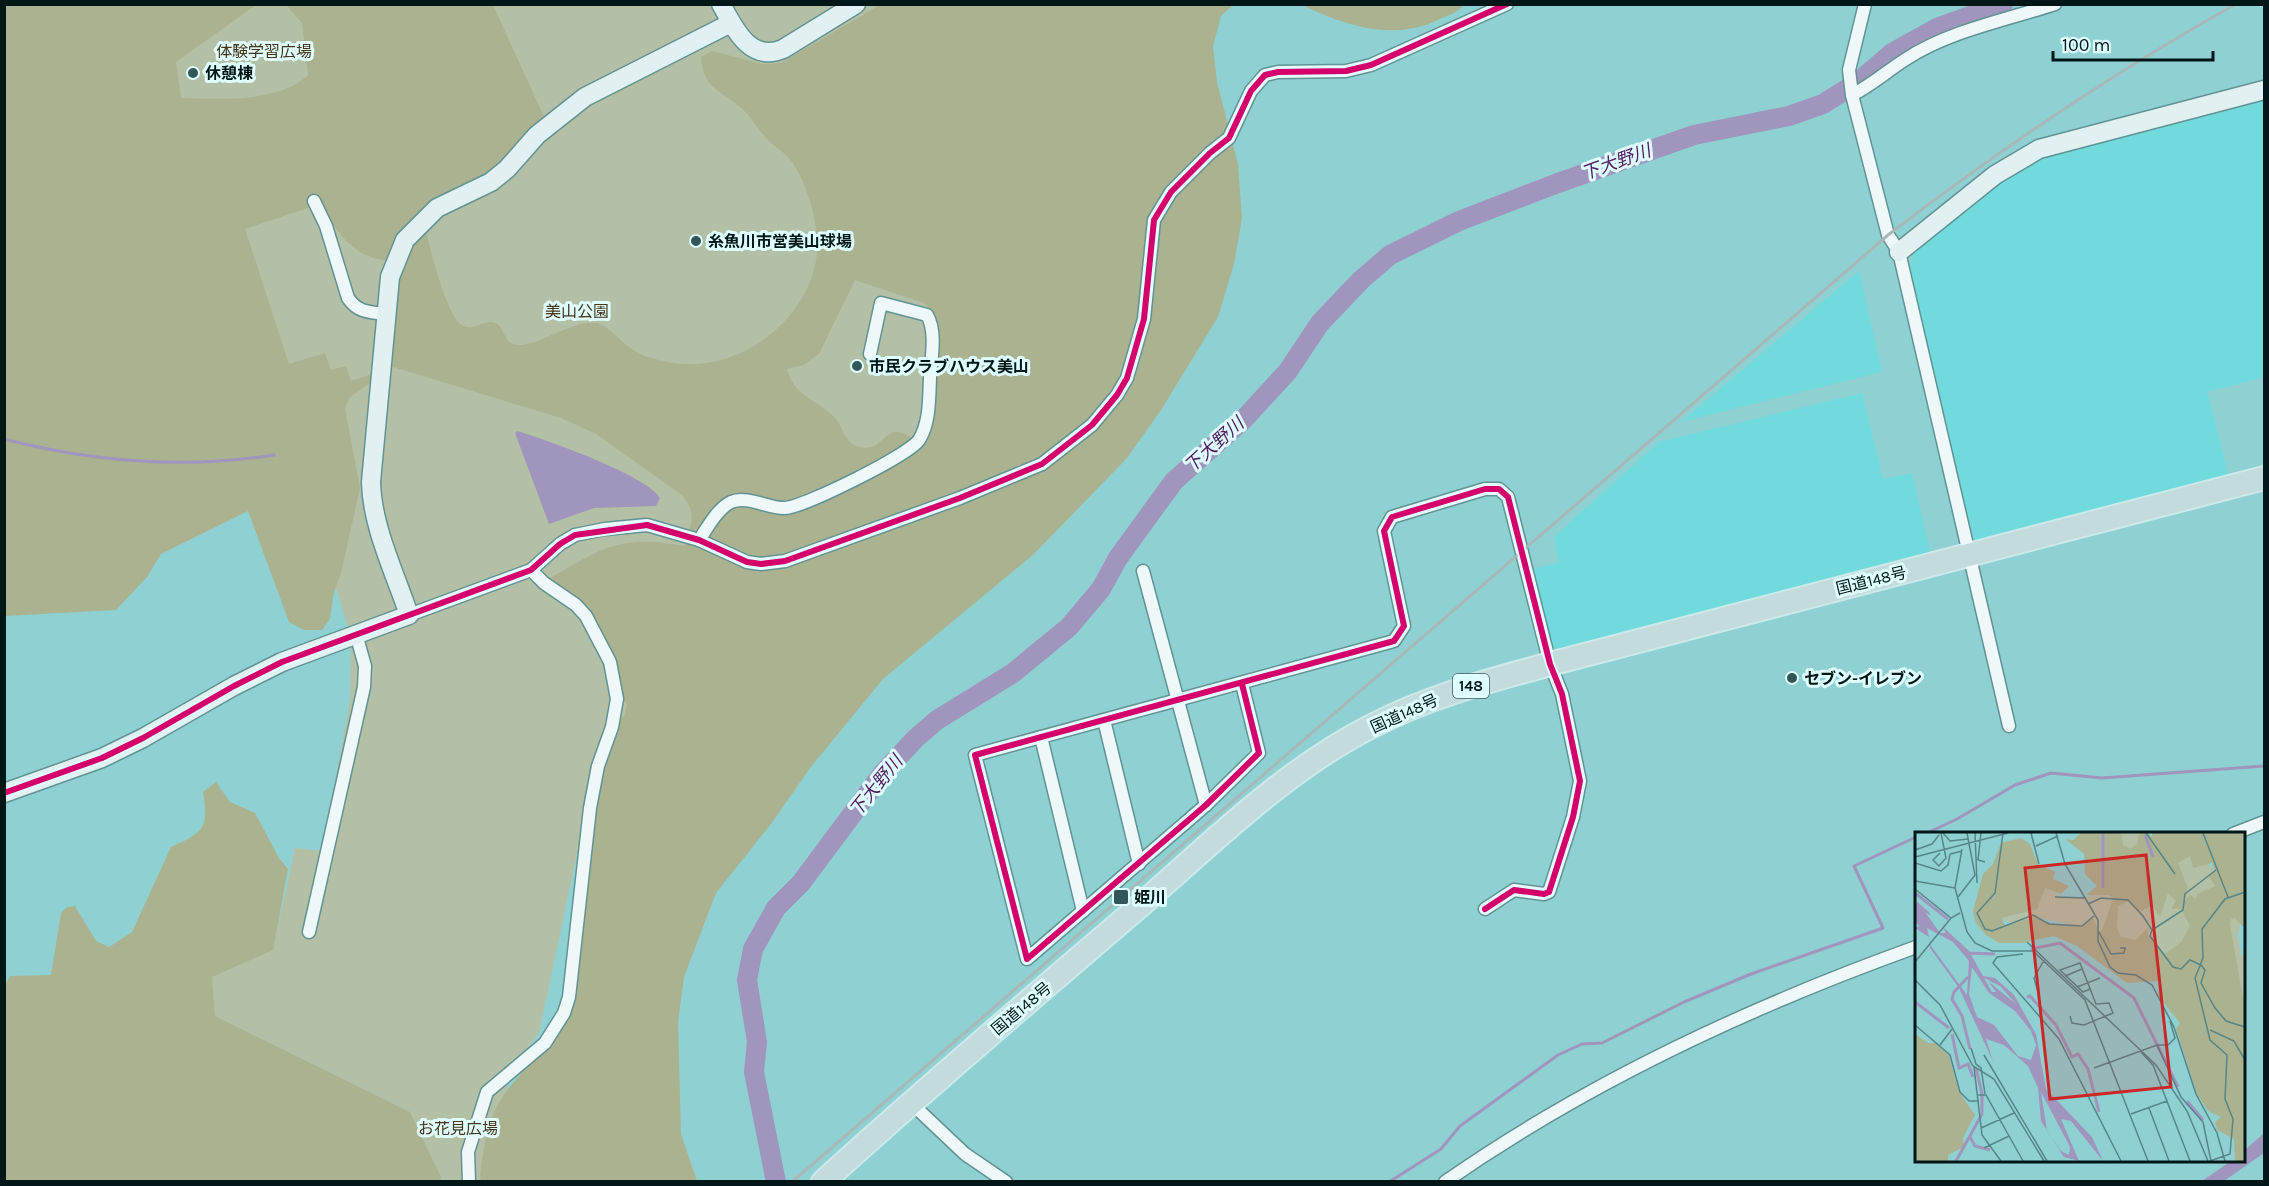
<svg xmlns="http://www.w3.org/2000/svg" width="2269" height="1186" font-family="Karla,'Noto Sans JP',sans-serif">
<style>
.built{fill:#70dadd}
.green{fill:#b4c0a5}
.forest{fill:#abb28f;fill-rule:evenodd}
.water{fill:#9f95bd}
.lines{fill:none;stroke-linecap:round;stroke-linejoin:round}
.stream{stroke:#9f95bd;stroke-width:3}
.river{stroke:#9f95bd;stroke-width:20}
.street-casing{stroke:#619394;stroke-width:15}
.secondary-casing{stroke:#619394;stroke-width:21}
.highway-casing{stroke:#cdeaeb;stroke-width:26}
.street{stroke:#eef8f8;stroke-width:12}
.secondary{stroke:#e1f0f0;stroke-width:18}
.highway{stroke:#c3dbdc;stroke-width:22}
.rail{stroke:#a8b8b8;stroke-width:3}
.cycleway-casing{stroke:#defeff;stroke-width:10}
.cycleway{stroke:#d6006c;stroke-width:6}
.poi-dot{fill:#325759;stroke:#defeff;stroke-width:2}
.labels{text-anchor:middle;stroke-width:6;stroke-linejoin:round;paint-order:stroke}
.shield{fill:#defeff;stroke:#435c5d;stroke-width:1.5}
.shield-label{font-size:15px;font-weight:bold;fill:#001617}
.park-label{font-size:16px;fill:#463417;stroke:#defeff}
.poi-label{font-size:16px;font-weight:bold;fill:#001617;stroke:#defeff;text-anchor:start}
.street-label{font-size:16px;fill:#001617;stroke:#defeff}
.water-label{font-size:18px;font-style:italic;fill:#50195f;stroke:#defeff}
.inset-river{fill:none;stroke:#9f95bd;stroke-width:3}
.inset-road{fill:none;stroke:#568688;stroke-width:1.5}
.view{fill:#cb2727;fill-opacity:0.15;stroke:#cb2727;stroke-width:3}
.inset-edge{fill:none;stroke:#001617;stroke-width:3}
</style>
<rect width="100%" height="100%" fill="#8fd1d3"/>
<!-- built -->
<g class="built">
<polygon points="2264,96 2264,377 2207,392 2229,477 1974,550 1910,267 1916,248 2026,162"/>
<polygon points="1859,271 1882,372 1681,422"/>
<polygon points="1862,393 1883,479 1912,473 1931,556 1553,655 1533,569 1559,562 1554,537 1659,442"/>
</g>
<!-- green -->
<polygon class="green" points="4,5 1059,5 1061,328 585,816 539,1033 507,1076 514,1181 440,1181 441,1177 410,1112 215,1016 212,977 273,949 295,848 322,851 350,701 351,637 320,536"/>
<!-- forest -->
<g class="forest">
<path d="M5 5H256L176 62 181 98C219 99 279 103 308 75L302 23 286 5H493L545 119 501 164 422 216C428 238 444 313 462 325 472 332 482 321 492 322 506 324 502 344 517 345 541 346 577 316 600 324 614 330 627 351 648 357 667 363 686 366 706 363 760 356 812 308 817 253 819 224 807 178 787 156 780 149 772 145 766 138 757 128 750 115 740 107 719 89 703 88 701 57L712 51 762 64 781 63 880 5H1233L1221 16 1213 46 1217 82 1238 164 1242 218 1234 264 1218 317 1161 410 1127 458 1034 554 883 679 810 768 771 824 716 893 684 977 678 1022 681 1134 697 1181 481 1182 480 1175C483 1150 487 1123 500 1101 511 1080 563 1033 567 1015 578 961 591 742 625 715L627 704 621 698 596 623 576 597 548 579C603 548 619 534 685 546 691 524 698 515 682 495L596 434 561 418 393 367 350 397 345 408 360 488 341 573 334 592 330 619 322 630H304L289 622 248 511 161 554 147 577 116 610 5 616ZM323 203C334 232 355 258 388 261L378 372 351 381 346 366 331 370 325 353 289 364 245 229ZM855 280 924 303 932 311 935 324 921 445C882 410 888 457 857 446 844 442 843 426 834 417 817 399 794 397 787 369L804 365 819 354Z"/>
<path d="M1302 5H1464C1458 12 1449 15 1440 19 1394 42 1346 26 1302 5Z"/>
<path d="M216 782 230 802 255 813 279 858 288 869 273 950 212 977 215 1016 410 1112 441 1177 440 1181H5L4 987 10 976 51 975 61 913 67 907 75 906 96 941 109 947 132 932 171 847C204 832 209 828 203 792Z"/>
</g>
<!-- water -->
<g class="water">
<path d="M517 431C545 439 648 476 660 498L656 506 594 508 549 524 515 433Z"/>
<polygon points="2264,1133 2264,1153 2224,1181 2202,1181 2231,1161 2244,1160 2244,1151"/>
</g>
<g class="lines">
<!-- stream -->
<g class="stream">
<path d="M4 439C93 462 184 469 274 455"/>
<polyline points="1925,834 1957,819 2015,785 2051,773 2102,778 2264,766"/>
<polyline points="1389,1182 1441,1149 1460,1126 1558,1055 1582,1044 1602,1043 1684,1002 1751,974 1883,928 1854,866 1916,837"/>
</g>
<!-- river -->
<polyline class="river" points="776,1182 754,1072 757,1042 747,980 753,949 776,908 801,883 883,773 916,738 937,720 1013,673 1069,627 1101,589 1118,558 1174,481 1243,420 1288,371 1320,323 1361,280 1390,255 1459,221 1558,183 1694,135 1789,116 1823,104 1858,82 1892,53 1937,28 2003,4"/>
<defs>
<g id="street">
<polyline points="1865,4 1849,70 1852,95 1888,235 1899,252 2009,726"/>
<path d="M1852 95C1872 85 1887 71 1906 59 1949 31 2006 20 2055 4"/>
<path d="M314 201 326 226 348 298C358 313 370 312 386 314"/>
<path d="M699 540C708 527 717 509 731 502 748 495 769 509 785 508 804 507 909 455 919 440 930 423 929 398 930 378 931 359 937 332 927 315L881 303 870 354"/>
<polyline points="1143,571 1206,805"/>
<polyline points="409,615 531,570 560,544 575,535 605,529 647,525 699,540 747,562 761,564 785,561 960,498 1042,464 1092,425 1117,395 1127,378 1144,319 1154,220 1171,192 1210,153 1229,138 1251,91 1265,75 1278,72 1346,71 1371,65 1507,4"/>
<polyline points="1242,684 1259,753 1206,805 1027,959 975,755 1394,641 1404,626 1384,531 1392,517 1485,489 1499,489 1508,497 1550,664 1562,694 1580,781 1573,817 1549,892 1544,894 1514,890 1485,909"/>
<polyline points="1104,720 1139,864"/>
<polyline points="1041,737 1083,911"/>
<polyline points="2233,834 2264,822"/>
<polyline points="309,932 364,687 365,666 356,634"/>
<polyline points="910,1102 965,1154 1006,1182"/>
<polyline points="469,1182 468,1152 487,1092 545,1043 564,1013 569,997 590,808 598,766 612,727 617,699 610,662 586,616 576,605 544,583 531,570"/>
<path d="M1445 1182C1588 1082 1752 1006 1916 947"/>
</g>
<g id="secondary">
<path d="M721 4C734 28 750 63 783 49L856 4"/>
<polyline points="1899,252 1995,175 2039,149 2264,90"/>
<path d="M4 793 102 758 143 738 234 686 282 662 409 615C395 573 372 527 371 482L390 277 405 240 437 208 491 182 507 169 537 135 585 97 731 23"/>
</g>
<path id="highway" d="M823 1182C925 1089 1030 1000 1135 910 1209 846 1282 772 1370 727 1427 697 1488 681 1550 664L2264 478"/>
</defs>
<!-- street casing -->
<use href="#street" class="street-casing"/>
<!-- secondary casing -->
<use href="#secondary" class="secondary-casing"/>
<!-- highway casing -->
<use href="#highway" class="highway-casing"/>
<!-- street -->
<use href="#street" class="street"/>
<!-- secondary -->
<use href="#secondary" class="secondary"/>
<!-- highway -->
<use href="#highway" class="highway"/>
<!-- rail -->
<path class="rail" d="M792 1182 1888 235C1999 150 2114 72 2236 4"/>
<defs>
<g id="cycleway">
<polyline points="1242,684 1259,753 1206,805 1027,959 975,755 1394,641 1404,626 1384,531 1392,517 1485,489 1499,489 1508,497 1550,664 1562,694 1580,781 1573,817 1549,892 1544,894 1514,890 1485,909"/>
<polyline points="4,793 102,758 143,738 234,686 282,662 531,570 560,544 575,535 647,525 699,540 747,562 761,564 785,561 960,498 1042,464 1092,425 1117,395 1127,378 1144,319 1154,220 1171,192 1210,153 1229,138 1251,91 1265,75 1278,72 1346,71 1371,65 1507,4"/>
</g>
</defs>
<!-- cycleway casing -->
<use href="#cycleway" class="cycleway-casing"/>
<!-- cycleway -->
<use href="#cycleway" class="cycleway"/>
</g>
<!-- markers -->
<g class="poi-dot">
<circle cx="193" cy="73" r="6"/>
<circle cx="696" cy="241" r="6"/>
<circle cx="857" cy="366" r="6"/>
<circle cx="1792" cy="678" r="6"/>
<rect x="1113" y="889" width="16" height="16" rx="3"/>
</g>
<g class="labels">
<!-- shield labels -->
<rect class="shield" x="1453" y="674" width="36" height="24" rx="4.5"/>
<g class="shield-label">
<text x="1471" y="691">148</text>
</g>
<!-- park labels -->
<g class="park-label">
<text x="264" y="57">体験学習広場</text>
<text x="577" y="317">美山公園</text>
<text x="458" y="1134">お花見広場</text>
</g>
<!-- poi labels -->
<g class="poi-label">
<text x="205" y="79">休憩棟</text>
<text x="708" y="247">糸魚川市営美山球場</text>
<text x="869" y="372">市民クラブハウス美山</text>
<text x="1804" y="684">セブン-イレブン</text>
<text x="1134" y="903">姫川</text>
</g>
<!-- street labels -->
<g class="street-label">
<text transform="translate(1871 580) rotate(-14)" y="6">国道148号</text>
<text transform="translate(1404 713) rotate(-24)" y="6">国道148号</text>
<text transform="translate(1021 1008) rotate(-40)" y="6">国道148号</text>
</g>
<!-- water labels -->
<g class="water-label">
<text transform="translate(1616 162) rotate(-20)" y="6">下大野川</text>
<text transform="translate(1214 445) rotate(-42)" y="6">下大野川</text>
<text transform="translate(876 786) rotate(-51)" y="6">下大野川</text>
</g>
</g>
<!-- overview -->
<g transform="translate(1915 832)">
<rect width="330" height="330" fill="#8fd1d3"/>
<path d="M178 1H225L237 35 277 17 301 39 310 64 278 147 209 135 154 92 127 87 96 92 87 86 111 80 130 56 148 65 170 66 201 54ZM308 82 327 85 323 103 326 123 330 124V194Z" fill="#b4c0a5"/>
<path d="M166 1H206L208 13 215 17 222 12 224 1H233L236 5 238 1H330V97L320 86 316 87 315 93 330 176V329H320L319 307 302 298 300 290 306 285 293 279 282 262 261 197 265 191 243 164 245 149 212 151 162 114 139 104 107 111H84L71 103 61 91 58 79 68 42 78 32 86 11 106 6 115 12 123 32 140 40 138 47 154 54 146 62 130 56 122 77 87 86 90 94 119 85 131 91 166 95 178 85 183 99H187L198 67 194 63H171L182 54 170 42 169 22 150 7 158 8ZM275 24 278 36 297 31 300 39 293 43 300 54 282 62 280 67 275 62 268 72 273 56 263 31ZM253 61 261 69 256 77H266L275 94 266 110 250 122 233 104V95L221 108 206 105 202 96 203 74 214 69 225 80 237 73 245 85ZM0 202 13 211H20L34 224 44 260 60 283 48 306 49 315 33 323V329H0Z" fill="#abb28f" fill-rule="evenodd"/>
<path d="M0 68 14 80 16 84 10 80 25 101H31L27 94 54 119 68 144 80 146 99 163 121 202 131 257 177 305 188 329 156 289 146 287 164 329 149 325 126 289 123 256 113 234 89 213 71 207 78 229 44 156 15 116 14 105 0 96 5 94 0 91ZM12 96 38 110 54 129 52 163 16 114ZM57 135 74 161 100 179 116 199 121 213 116 228 103 224 79 193 62 185 54 162ZM69 146 85 154 101 172 73 149 81 160H77ZM126 260 155 315 154 323 146 319 132 299Z" fill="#9f95bd" fill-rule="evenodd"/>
<path class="inset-river" d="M230 3 238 25M188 56V1M0 61 33 87M116 117 145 111 219 166 263 255M52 121 80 122M53 145 39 160 37 167 47 184 55 217M112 165 115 164 141 193 157 225 163 222 173 237 184 280M0 170 34 196M37 202 44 236 53 232 58 245M272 269 288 288M55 305 60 314 75 318M41 329 67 282V262L61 236"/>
<path class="inset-road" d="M28 1 35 9 53 7M60 1 62 51M66 1 63 28 70 30M88 1 80 61 62 81 70 97 77 99 118 83 134 92 167 94 179 84M116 1 124 32M141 1 150 32 183 88V109L195 135 203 141 221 143 237 153 259 195 281 262 302 301 310 329M231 1 260 42M288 1 313 65M121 14 143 4M47 17 40 56 52 100 60 111 77 119H118L170 168 233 329M0 18 17 12 24 3M25 21 18 28 24 34 31 26 26 1M0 25 93 1M0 31 26 39 33 33 35 22 47 19M0 49 40 56M0 57 36 86M43 65 60 43 52 1M140 65 171 66M173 72 186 66 213 68 228 84 237 98 235 104 258 135 266 137 275 128 286 133 290 138 286 151 300 176 311 189 330 195M237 98 268 78 270 62 301 38M184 100 196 122 209 121 210 116H205M112 110 241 233 272 279 293 329M108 122 82 125 78 131 144 207 206 329M0 130 36 86 45 81M150 144 167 137M0 148 25 173 58 234 79 247 129 329M162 155 185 146M123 160 119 146 129 128M155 184 157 191 169 193 198 181 194 171 181 172 165 131 145 138 168 160 175 157M0 193 35 223 45 260 54 269H64M295 198 319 209 330 228M25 213 37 197M242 213 266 265 288 290 296 329M56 216 61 232 66 236 70 262M226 220 238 233 275 329M69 223 132 329M59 235 67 303 86 329M179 236 242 213H253L260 206 255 189M63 263H71L108 329M234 276 254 329M216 282 252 269M66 296 99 281M69 316 94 304M295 329 315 322 318 287 310 267 312 223 295 208 280 146 288 126 287 97 310 67 330 60"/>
<path class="view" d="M231 23 256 255 135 267 110 36Z"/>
<rect width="330" height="330" class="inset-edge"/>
</g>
<!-- border -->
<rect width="2269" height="1186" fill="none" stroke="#001617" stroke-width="12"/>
<!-- scale -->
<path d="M2053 51v9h160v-9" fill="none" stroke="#001617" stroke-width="3"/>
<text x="2062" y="51" font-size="18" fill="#001617" stroke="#defeff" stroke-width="4.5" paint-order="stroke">100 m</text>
</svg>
